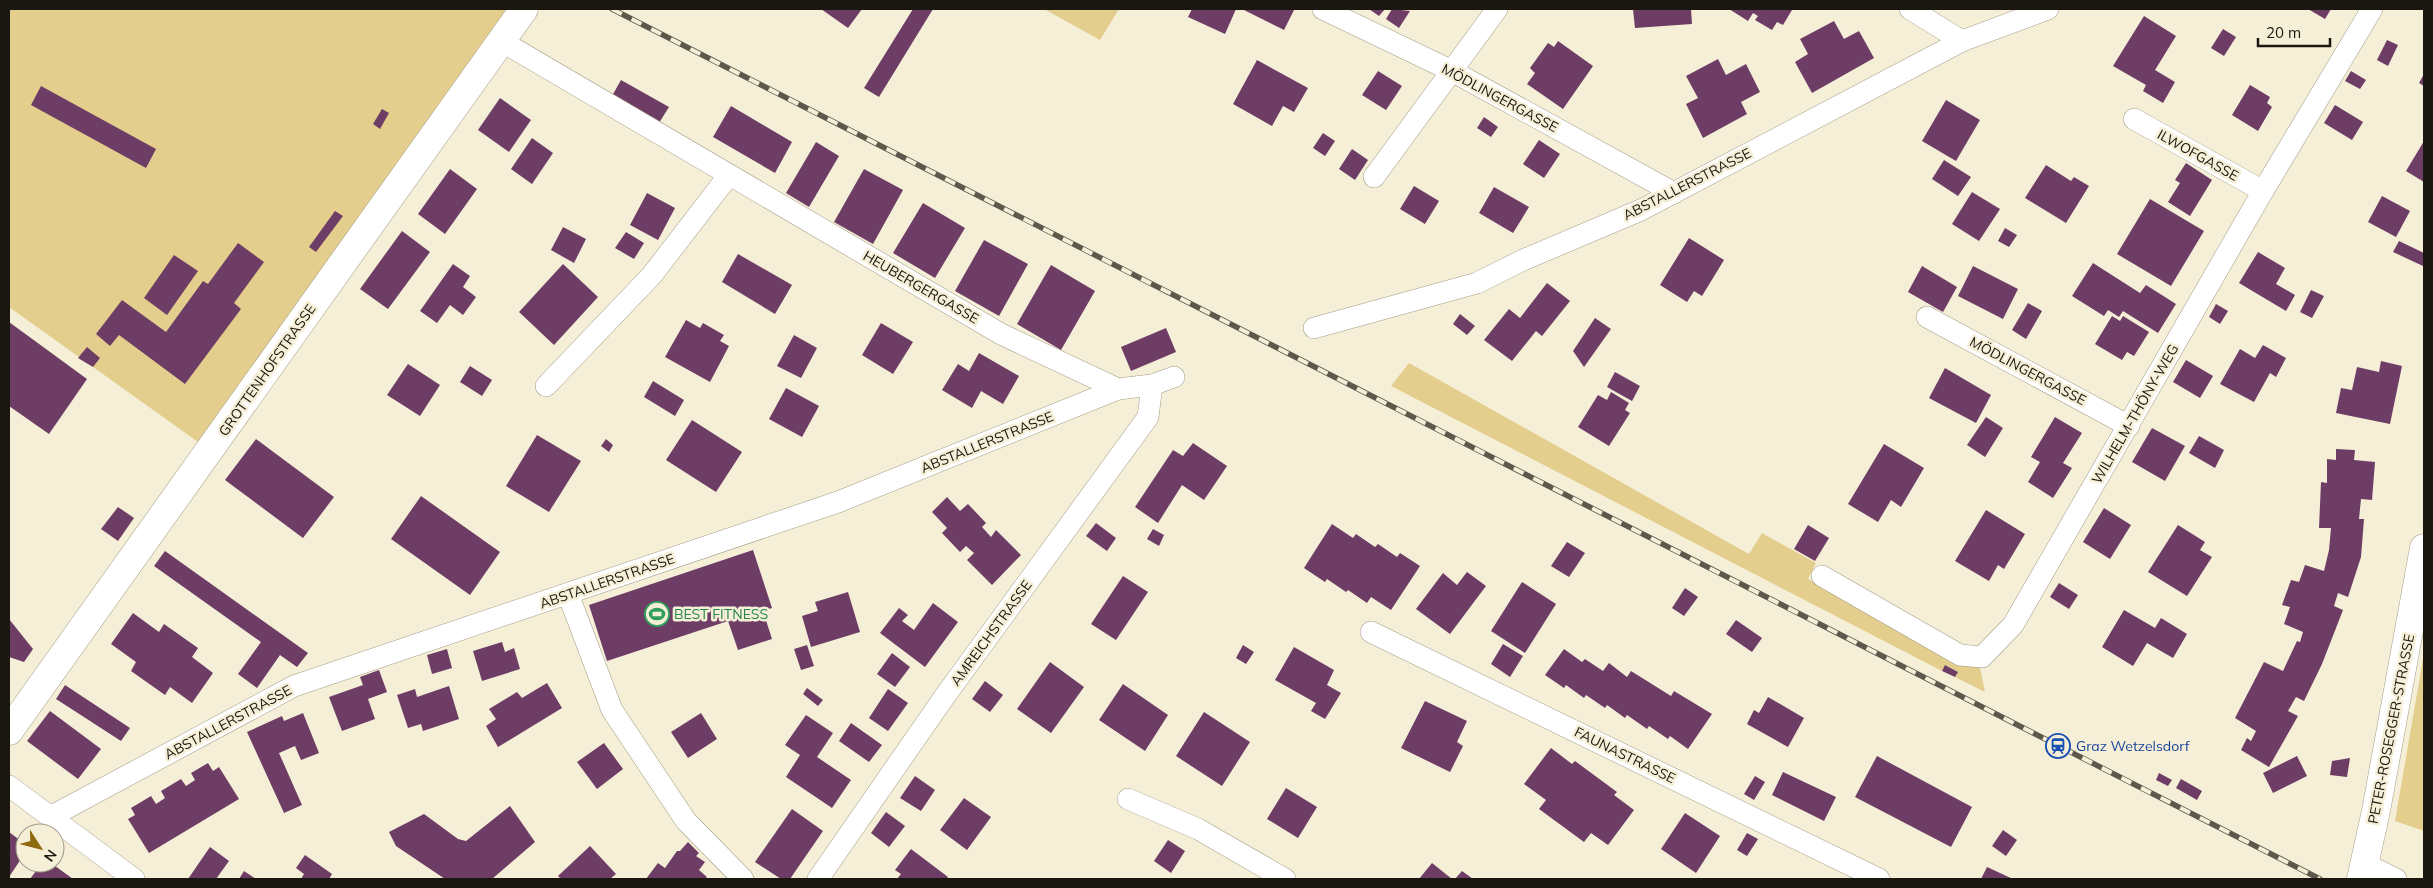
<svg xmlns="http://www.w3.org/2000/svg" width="2433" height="888" font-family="Mulish,sans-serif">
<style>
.green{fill:#e3ce8d}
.building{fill:#6e3d65}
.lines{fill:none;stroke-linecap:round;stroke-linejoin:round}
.minor-casing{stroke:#a39d88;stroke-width:22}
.secondary-casing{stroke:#a39d88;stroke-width:29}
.minor{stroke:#fff;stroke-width:21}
.secondary{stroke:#fff;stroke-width:28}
.rail-casing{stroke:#5c584c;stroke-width:5.5}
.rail{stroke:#f6efd8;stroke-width:4;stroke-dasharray:11;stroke-linecap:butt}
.labels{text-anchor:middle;stroke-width:5;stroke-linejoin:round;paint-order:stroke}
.street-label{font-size:14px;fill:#19170f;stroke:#f6efd8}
.leisure-label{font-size:14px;fill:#27864d;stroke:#f6efd8;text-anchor:start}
.transit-label{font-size:14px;fill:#164399;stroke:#f6efd8;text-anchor:start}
</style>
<rect width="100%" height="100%" fill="#f6efd8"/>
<!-- green -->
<g class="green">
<polygon points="9,9 507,9 198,442 9,307"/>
<polygon points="1044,9 1119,9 1100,40"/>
<polygon points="1409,363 1749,554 1762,533 1816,563 1808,579 1877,616 1979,663 1985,692 1955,677 1958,672 1946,665 1942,671 1391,386"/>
<polygon points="2424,653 2424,831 2395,821"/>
</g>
<!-- building -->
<g class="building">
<polygon points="821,9 862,9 848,28"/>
<polygon points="913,9 933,9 879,97 864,88"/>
<polygon points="1192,9 1236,9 1225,34 1188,17"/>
<polygon points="1242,9 1292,9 1294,10 1284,30"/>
<polygon points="1369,9 1385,9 1379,16"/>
<polygon points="1392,9 1410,11 1399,28 1386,19"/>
<polygon points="1633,9 1691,9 1692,24 1635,28"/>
<polygon points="1729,9 1789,9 1792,10 1783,25 1777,22 1772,30 1755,20 1758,16 1753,13 1748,21"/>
<polygon points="2308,9 2331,9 2325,19"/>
<polygon points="2144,16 2176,36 2155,70 2175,82 2163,103 2143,91 2146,85 2113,66"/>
<polygon points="1834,21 1844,39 1859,31 1874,58 1812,93 1795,62 1808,54 1800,39"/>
<polygon points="2223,29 2236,37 2224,56 2211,48"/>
<polygon points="2387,40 2398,45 2388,66 2377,60"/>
<polygon points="1558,41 1593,66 1563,109 1527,84 1535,73 1530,68 1548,43 1554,47"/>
<polygon points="1718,59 1726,75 1746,64 1760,92 1741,102 1747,114 1703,138 1686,104 1698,98 1686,76"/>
<polygon points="1257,60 1308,88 1294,112 1283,106 1272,126 1233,104"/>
<polygon points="1378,71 1402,86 1386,110 1362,95"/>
<polygon points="2351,71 2366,80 2360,89 2345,81"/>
<polygon points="2424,74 2424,86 2419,83"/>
<polygon points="621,80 669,107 659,123 612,96"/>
<polygon points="2250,85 2270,97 2267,103 2272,107 2258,131 2232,115"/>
<polygon points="41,86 156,149 146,168 31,105"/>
<polygon points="500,98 531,120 509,152 478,130"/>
<polygon points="1946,100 1980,120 1956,161 1922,141"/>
<polygon points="2335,105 2363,122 2352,140 2324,123"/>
<polygon points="731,106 792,142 775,173 713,137"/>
<polygon points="382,109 389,113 380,129 373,124"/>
<polygon points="1484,117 1498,127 1491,137 1477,128"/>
<polygon points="1323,133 1335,141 1325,156 1313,148"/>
<polygon points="532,138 553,153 532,184 511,169"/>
<polygon points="1539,140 1560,154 1544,178 1523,164"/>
<polygon points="2424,141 2424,182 2406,171"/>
<polygon points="816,142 839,156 809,207 786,193"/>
<polygon points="1352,149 1368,160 1355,180 1339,169"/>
<polygon points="1944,160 1971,177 1958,196 1932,179"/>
<polygon points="2186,163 2212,180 2190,216 2168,202 2180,183 2175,180"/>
<polygon points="2046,165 2071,181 2074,177 2089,186 2066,223 2025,198"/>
<polygon points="450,169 477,189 445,234 418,214"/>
<polygon points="864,169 903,190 873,244 834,222"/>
<polygon points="1414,186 1439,201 1425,224 1400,209"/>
<polygon points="1494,187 1529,207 1513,233 1479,213"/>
<polygon points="1972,192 2000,209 1979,241 1952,224"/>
<polygon points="647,193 675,208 658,240 630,225"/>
<polygon points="2382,196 2410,211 2396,237 2368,222"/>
<polygon points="2150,199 2204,231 2171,286 2117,254"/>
<polygon points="923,203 965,228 935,278 893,253"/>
<polygon points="335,211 343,216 316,252 309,247"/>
<polygon points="563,227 586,239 574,263 551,250"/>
<polygon points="2005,228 2017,235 2009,247 1998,241"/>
<polygon points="402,231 430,252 388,309 360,289"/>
<polygon points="626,232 644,243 634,259 615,248"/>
<polygon points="1689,238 1724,260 1702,296 1694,291 1687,302 1660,285"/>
<polygon points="984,240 1028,264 999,316 955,291"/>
<polygon points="2399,241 2424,253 2423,266 2393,252"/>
<polygon points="238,243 264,262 234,303 241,309 185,384 119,335 110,346 96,334 122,300 166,332 203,281 208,284"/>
<polygon points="2258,252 2285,268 2276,284 2295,295 2286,311 2239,283"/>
<polygon points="738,254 792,285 775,314 722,282"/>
<polygon points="174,255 198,271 167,315 144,298"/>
<polygon points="2093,263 2140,293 2146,285 2176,304 2158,333 2123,311 2119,317 2108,310 2104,316 2072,296"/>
<polygon points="453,264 470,276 463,287 476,297 463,315 450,305 437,323 420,311"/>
<polygon points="563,264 598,297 554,345 519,312"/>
<polygon points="1051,265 1095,291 1061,350 1017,324"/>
<polygon points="1922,266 1957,287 1943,312 1908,292"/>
<polygon points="1973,266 2018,289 2003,319 1958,296"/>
<polygon points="1547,283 1570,301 1542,336 1536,331 1512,361 1484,340 1509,309 1520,318"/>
<polygon points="2311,290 2324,296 2312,318 2300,312"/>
<polygon points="2028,303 2042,311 2026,339 2012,330"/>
<polygon points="2216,304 2228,311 2220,324 2209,317"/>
<polygon points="1460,314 1475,326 1467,335 1453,324"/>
<polygon points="2112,316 2120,321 2123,316 2149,332 2134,356 2127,352 2122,360 2095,344"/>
<polygon points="1595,318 1611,329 1584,367 1573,351"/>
<polygon points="686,320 700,328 703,323 724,335 720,341 729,346 710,382 665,357"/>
<polygon points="9,322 87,379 49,434 9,406"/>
<polygon points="881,323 913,342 893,374 862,355"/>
<polygon points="1166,328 1176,352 1131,371 1121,347"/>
<polygon points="794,335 817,348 801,378 777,366"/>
<polygon points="2263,345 2286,358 2276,377 2270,373 2254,402 2220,384 2240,349 2255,358"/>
<polygon points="87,347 100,358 93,367 78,358"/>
<polygon points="979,353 1019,376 1003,404 981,391 972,408 942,390 958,364 969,371"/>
<polygon points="2186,360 2213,376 2200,398 2173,382"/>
<polygon points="2381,361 2402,366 2390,424 2336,413 2341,388 2352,390 2357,367 2379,372"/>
<polygon points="408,364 440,385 420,416 387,395"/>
<polygon points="470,366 492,380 482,396 460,382"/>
<polygon points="1945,368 1991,395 1976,423 1929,398"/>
<polygon points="1615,372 1640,386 1632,401 1607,387"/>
<polygon points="653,381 684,400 675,416 644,397"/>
<polygon points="786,388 819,406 802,437 769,419"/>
<polygon points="1611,392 1629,403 1625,410 1630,413 1609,446 1578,427 1598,395 1607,400"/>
<polygon points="1986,417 2003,428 1985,457 1967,445"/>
<polygon points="2055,417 2082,433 2063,463 2072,468 2053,498 2028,482 2040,462 2031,457"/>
<polygon points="692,420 742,452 716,492 666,460"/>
<polygon points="2152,428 2185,446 2165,481 2132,462"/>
<polygon points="537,435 581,461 549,512 506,486"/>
<polygon points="2199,436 2224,450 2215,468 2189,453"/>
<polygon points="256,439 334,497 303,538 225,480"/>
<polygon points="606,439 613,445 609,452 601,446"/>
<polygon points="1193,443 1227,466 1204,500 1182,485 1158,523 1135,507 1173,450 1183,456"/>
<polygon points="1884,444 1924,468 1901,507 1891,500 1878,522 1848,504"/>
<polygon points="2336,449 2355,450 2354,460 2375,462 2372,500 2361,499 2359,519 2364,519 2361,557 2348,597 2338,593 2334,606 2343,610 2322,664 2304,701 2296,697 2288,711 2298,716 2269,767 2241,750 2247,738 2251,741 2256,731 2235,718 2264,662 2283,671 2297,641 2300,642 2303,632 2284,624 2290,607 2282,605 2291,580 2299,582 2305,565 2324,571 2329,550 2331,528 2319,528 2321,482 2327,483 2327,459 2336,460"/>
<polygon points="421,496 500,552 470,595 391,539"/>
<polygon points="947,497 960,511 968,504 986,523 982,527 991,537 996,530 1021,555 992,585 967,560 974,553 966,546 960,552 942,533 947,528 932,512"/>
<polygon points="118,507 134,518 118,541 101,529"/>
<polygon points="2104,508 2131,525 2110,559 2083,542"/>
<polygon points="1986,510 2025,534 2004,569 1998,565 1989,581 1955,561"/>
<polygon points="1096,523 1116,538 1107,551 1086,536"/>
<polygon points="1332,524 1353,538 1356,534 1375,547 1378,544 1397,557 1400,553 1420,566 1391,610 1371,597 1367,603 1348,590 1346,592 1327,579 1325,582 1304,568"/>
<polygon points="1808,525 1829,538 1815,561 1794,549"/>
<polygon points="2178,525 2205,542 2200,550 2212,557 2187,596 2148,572"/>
<polygon points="1153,529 1164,535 1159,546 1147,539"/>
<polygon points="1567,542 1585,553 1569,577 1551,566"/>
<polygon points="753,550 772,608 763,611 772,639 738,650 728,621 607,661 589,605"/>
<polygon points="165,551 308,653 297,667 280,655 257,688 238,674 261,642 154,566"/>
<polygon points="1467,572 1486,586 1450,634 1416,609 1443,573 1457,585"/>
<polygon points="1123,576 1148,592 1116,640 1091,624"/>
<polygon points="1522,582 1556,604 1525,653 1491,631"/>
<polygon points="2059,583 2078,595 2069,609 2050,597"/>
<polygon points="1685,588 1698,597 1684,616 1672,608"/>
<polygon points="848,592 860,632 811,647 802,616 818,611 815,602"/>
<polygon points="933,603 958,622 925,667 880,633 899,608 908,615 902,621 914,630"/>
<polygon points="2124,610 2155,628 2161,618 2187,634 2173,658 2147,643 2133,666 2102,647"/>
<polygon points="133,613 159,632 164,624 198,648 192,657 213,673 192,703 170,687 165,695 131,671 136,662 111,644"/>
<polygon points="9,619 33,649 24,662 9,657"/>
<polygon points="1736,620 1762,638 1752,652 1726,634"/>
<polygon points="502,642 505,652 514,648 520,669 482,681 473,651"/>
<polygon points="1503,644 1523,656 1510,677 1491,664"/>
<polygon points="807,645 814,666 801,670 794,649"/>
<polygon points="1243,645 1254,652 1246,664 1236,658"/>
<polygon points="1294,647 1334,670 1327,685 1341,693 1325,719 1311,711 1316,703 1275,680"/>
<polygon points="447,649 452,668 432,674 427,655"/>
<polygon points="1564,649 1582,662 1585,659 1603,671 1609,663 1627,677 1631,671 1671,696 1674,691 1712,714 1688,749 1670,736 1668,739 1649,726 1647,729 1627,715 1625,718 1607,705 1605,708 1586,695 1584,698 1566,685 1564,688 1545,675"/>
<polygon points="892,653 910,667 895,687 877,674"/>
<polygon points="1050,662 1084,687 1051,733 1017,709"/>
<polygon points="1945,665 1958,672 1955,677 1942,671"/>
<polygon points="379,670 387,692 368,699 375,719 342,731 329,697 363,685 360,677"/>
<polygon points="985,681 1003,695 990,712 972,699"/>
<polygon points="547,683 562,708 498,747 486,726 496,719 489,709 517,692 522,698"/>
<polygon points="1123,684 1168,715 1145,751 1099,720"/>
<polygon points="65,685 130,728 121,741 56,699"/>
<polygon points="449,686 459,719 423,731 421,724 408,728 397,695 415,689 417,697"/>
<polygon points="807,688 823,700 818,706 803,694"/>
<polygon points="888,689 908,703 888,731 869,718"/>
<polygon points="1768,697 1804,718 1788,747 1747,724 1754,710 1759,713"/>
<polygon points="1425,701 1467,721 1457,742 1463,746 1450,772 1401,748"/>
<polygon points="50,711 101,749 78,779 27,741"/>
<polygon points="1204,712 1250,742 1222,786 1176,756"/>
<polygon points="303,713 319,753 301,760 295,746 279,753 302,805 284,813 247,732 282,716 284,721"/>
<polygon points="701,713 717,739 688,758 671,732"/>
<polygon points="806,715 833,733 817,757 851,780 832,808 786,777 800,755 785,745"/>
<polygon points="851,723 882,745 869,762 839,741"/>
<polygon points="604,743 623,769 597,789 577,762"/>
<polygon points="1551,748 1572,764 1575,761 1617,792 1614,795 1634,810 1608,845 1591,833 1584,842 1539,809 1546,800 1524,784"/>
<polygon points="1877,756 1972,807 1951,847 1855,797"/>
<polygon points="2297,756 2307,776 2273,793 2263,773"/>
<polygon points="2350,758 2347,777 2330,775 2332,761"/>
<polygon points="208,763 213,771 219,767 239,799 149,853 128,819 135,815 131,808 151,796 156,804 165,798 161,791 181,779 186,786 195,780 191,773"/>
<polygon points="1783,772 1836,797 1824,821 1772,795"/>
<polygon points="2159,773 2172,780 2168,786 2156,780"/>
<polygon points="915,776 935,790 921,811 900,798"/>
<polygon points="1755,776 1765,782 1754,800 1744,794"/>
<polygon points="2181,779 2202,791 2197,800 2176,788"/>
<polygon points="1286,788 1317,807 1298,838 1267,819"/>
<polygon points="964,798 991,817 967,850 940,830"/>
<polygon points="510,806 535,842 492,879 445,879 396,846 389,832 424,814 458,839 466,841"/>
<polygon points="792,809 823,831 790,879 781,879 755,862"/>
<polygon points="886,812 905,826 889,847 871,833"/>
<polygon points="1685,813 1720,836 1696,873 1661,849"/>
<polygon points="2003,830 2017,840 2006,856 1992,846"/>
<polygon points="9,832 25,844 25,853 9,877"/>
<polygon points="1747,833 1758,839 1747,856 1737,850"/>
<polygon points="1168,840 1185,851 1171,873 1154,861"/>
<polygon points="688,842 699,853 696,856 705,862 699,870 707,877 705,879 646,879 658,863 665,868 677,851 680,851"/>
<polygon points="590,846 616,874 610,879 561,879 558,876"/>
<polygon points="210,847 229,861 216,879 188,879"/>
<polygon points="911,849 948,877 946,879 897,879 901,874 895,870"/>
<polygon points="305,855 332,874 329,879 301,879 304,874 296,868"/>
<polygon points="42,863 51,863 73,879 30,879"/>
<polygon points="1432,863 1452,879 1419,879"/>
<polygon points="1987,867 2013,879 1981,879"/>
<polygon points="244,871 256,879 239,879"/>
<polygon points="1462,871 1473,879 1455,879"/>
</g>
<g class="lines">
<defs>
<g id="minor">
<polyline points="1323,9 1452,71 1674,193"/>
<polyline points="1910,9 1962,41"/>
<polyline points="501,41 1001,334 1118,389"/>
<polyline points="2134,119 2263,191"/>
<polyline points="1374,177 1497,9"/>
<polyline points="1927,317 2129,426"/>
<polyline points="1314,328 1477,283 1523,260 1641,210 1962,41 2048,9"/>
<polyline points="546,386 652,275 729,175"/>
<polyline points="1822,576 1960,655 1982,657 2013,625 2263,191 2372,9"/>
<polyline points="568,594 612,710 686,821 743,879"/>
<polyline points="1371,632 1879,879"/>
<polyline points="9,786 134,879"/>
<polyline points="1128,799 1198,829 1285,879"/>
<polyline points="52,816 294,686 838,502 1118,389 1152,385 1174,377"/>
<polyline points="2365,864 2396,879"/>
<polyline points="818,879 945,696 1148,417 1152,385"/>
</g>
<g id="secondary">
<polyline points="9,731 524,9"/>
<polyline points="2361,879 2376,811 2424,548"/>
</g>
</defs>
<!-- minor casing -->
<use href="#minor" class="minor-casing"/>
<!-- secondary casing -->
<use href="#secondary" class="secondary-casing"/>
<!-- minor -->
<use href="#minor" class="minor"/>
<!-- secondary -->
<use href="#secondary" class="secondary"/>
<defs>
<polyline id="rail" points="612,9 2320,879"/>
</defs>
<!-- rail casing -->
<use href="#rail" class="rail-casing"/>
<!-- rail -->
<use href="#rail" class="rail"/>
</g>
<!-- icons -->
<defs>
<symbol id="stadium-ring" viewBox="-11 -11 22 22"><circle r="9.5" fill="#f6efd8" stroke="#2e9e5b" stroke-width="1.5"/><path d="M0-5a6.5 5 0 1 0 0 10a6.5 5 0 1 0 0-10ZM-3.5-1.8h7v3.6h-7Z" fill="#2e9e5b"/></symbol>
<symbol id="station-ring" viewBox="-11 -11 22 22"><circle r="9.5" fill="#f6efd8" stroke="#1a4fb4" stroke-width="1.5"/><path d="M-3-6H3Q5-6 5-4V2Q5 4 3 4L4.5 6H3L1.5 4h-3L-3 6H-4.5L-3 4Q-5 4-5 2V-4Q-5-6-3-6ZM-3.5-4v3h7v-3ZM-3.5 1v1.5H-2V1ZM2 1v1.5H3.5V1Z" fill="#1a4fb4"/></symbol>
</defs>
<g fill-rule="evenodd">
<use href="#stadium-ring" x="643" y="600" width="28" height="28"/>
<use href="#station-ring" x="2044" y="732" width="28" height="28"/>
</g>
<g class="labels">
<!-- street labels -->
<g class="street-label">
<text transform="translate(1500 98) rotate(28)" y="5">MÖDLINGERGASSE</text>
<text transform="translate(2198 155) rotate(29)" y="5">ILWOFGASSE</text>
<text transform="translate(1687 184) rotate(-27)" y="5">ABSTALLERSTRASSE</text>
<text transform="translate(921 287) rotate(30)" y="5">HEUBERGERGASSE</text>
<text transform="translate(267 370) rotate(-55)" y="5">GROTTENHOFSTRASSE</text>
<text transform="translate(2028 371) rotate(28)" y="5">MÖDLINGERGASSE</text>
<text transform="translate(2135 414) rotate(-60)" y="5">WILHELM-THÖNY-WEG</text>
<text transform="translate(987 442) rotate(-22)" y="5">ABSTALLERSTRASSE</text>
<text transform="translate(607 581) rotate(-19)" y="5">ABSTALLERSTRASSE</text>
<text transform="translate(991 633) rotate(-54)" y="5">AMREICHSTRASSE</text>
<text transform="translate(228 722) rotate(-28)" y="5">ABSTALLERSTRASSE</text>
<text transform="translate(2391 729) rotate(-79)" y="5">PETER-ROSEGGER-STRASSE</text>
<text transform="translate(1625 755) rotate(26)" y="5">FAUNASTRASSE</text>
</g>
<!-- leisure labels -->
<g class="leisure-label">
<text x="674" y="619">BEST FITNESS</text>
</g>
<!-- transit labels -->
<g class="transit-label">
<text x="2076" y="751">Graz Wetzelsdorf</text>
</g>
</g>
<!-- border -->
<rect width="2433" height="888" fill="none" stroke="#19170f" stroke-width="20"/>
<!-- north arrow -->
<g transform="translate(40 848) rotate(126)"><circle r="24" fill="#f6efd8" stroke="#9e9988"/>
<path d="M0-4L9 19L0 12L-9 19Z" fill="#8f690e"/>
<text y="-8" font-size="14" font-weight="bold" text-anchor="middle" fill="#19170f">N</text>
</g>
<!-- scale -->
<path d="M2258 38v8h72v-8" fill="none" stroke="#19170f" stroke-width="2.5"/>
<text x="2266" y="38" font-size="15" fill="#19170f" stroke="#f6efd8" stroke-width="4" paint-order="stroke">20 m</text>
</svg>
